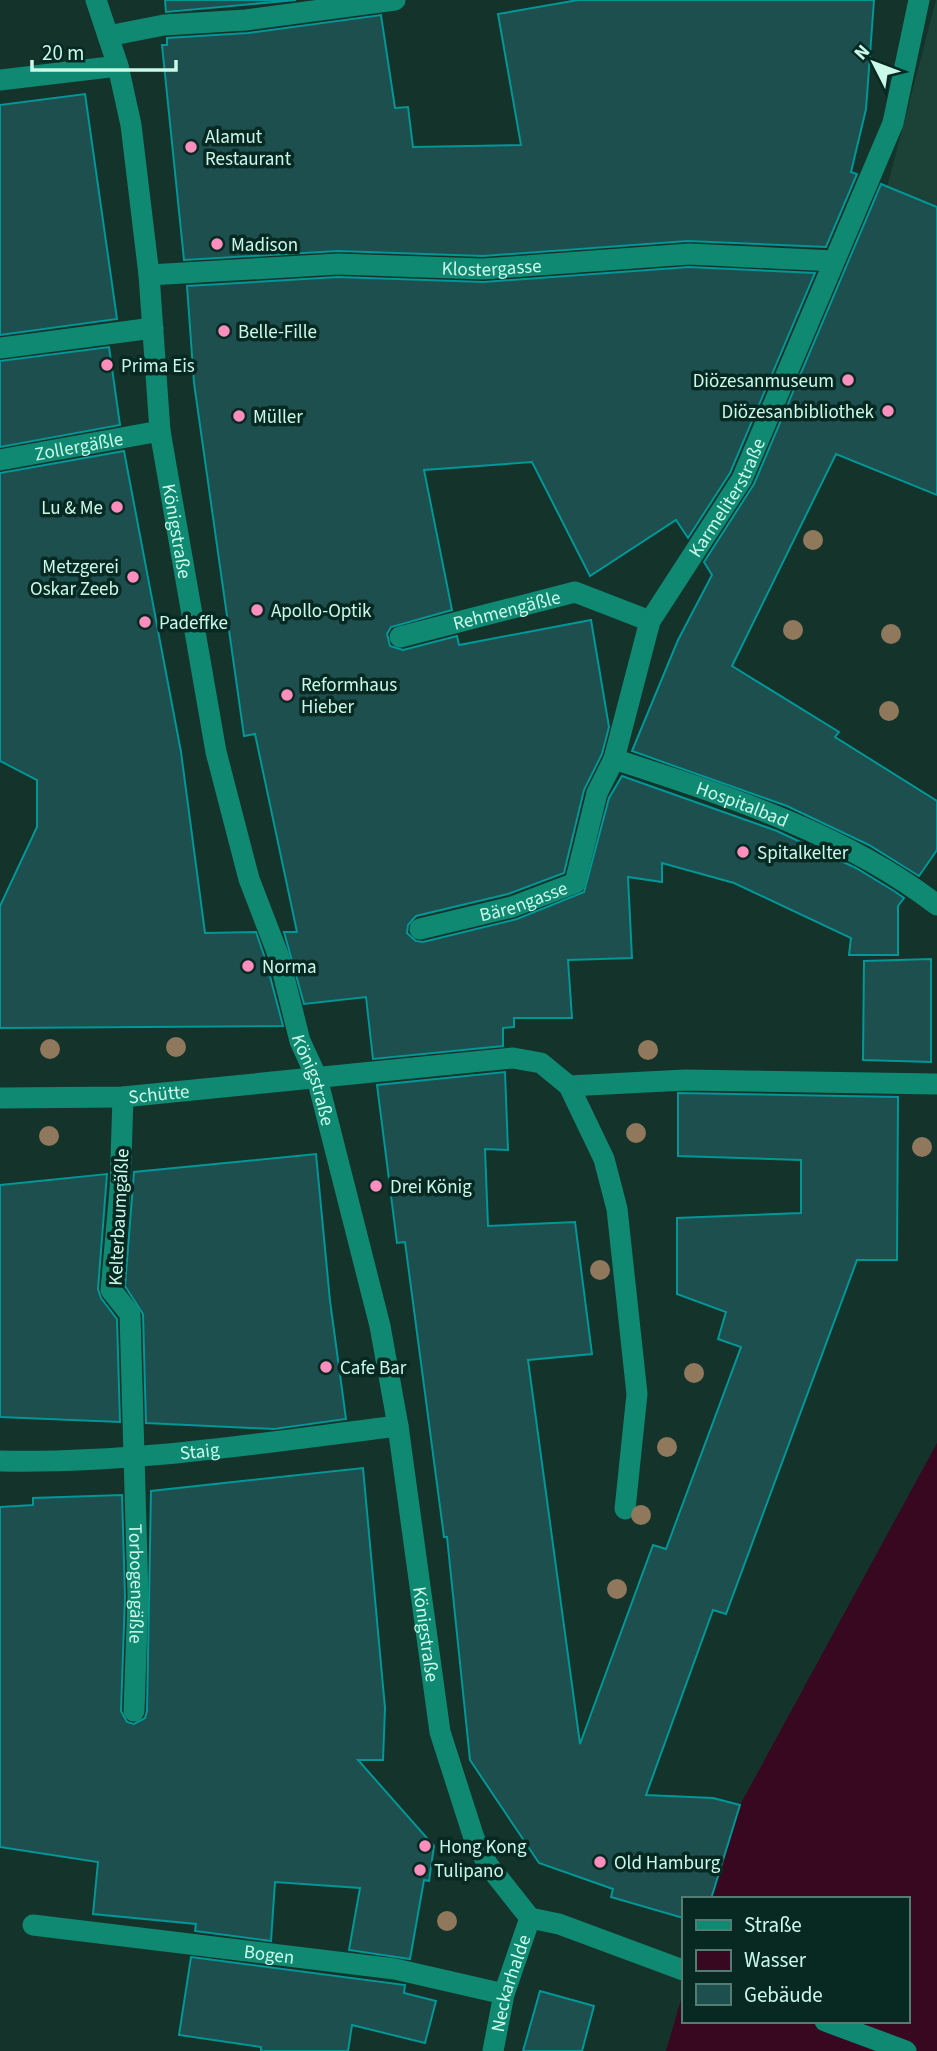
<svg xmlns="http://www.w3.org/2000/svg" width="937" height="2051" font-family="'Source Sans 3',sans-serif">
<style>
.built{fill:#1c4238}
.water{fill:#380720}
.building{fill:#1d4f4f;stroke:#009796;stroke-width:2}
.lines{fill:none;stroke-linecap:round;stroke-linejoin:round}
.minor{stroke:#0f8971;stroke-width:21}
.tree{fill:#8f785c}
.poi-dot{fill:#fe8ebe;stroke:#072921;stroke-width:2.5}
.labels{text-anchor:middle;stroke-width:7;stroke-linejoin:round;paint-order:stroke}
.poi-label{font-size:19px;fill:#caf9ea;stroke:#072921;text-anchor:start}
.street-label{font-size:19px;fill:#caf9ea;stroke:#072921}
</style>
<rect width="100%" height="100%" fill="#13332b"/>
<!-- built -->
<polygon class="built" points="936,0 937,0 937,214 887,187"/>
<!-- water -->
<polygon class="water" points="937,1443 937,2051 666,2051 683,1993 683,2021 907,2021 907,1899 711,1899 740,1805"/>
<!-- building -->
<g class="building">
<polygon points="165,0 296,0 166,12"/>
<polygon points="578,0 874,0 866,109 851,172 857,174 826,247 688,241 483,256 338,251 184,260 162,45 167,45 167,38 248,33 381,15 395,108 408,107 413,147 521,145 498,14"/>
<polygon points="85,94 117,319 0,335 0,105"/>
<polygon points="881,184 937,207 937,495 836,454 732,666 839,732 835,737 937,801 937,850 919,876 869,845 787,806 632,751 678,640 712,575 704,562 754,484"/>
<polygon points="689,267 815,273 730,473 688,538 676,520 590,576 532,462 424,470 452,610 391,627 387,634 390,646 403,650 457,636 459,645 591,620 609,727 602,754 584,790 564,873 508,894 416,916 408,925 407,933 416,941 423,942 517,919 584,892 609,798 622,776 777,831 856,868 894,891 904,898 898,906 898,955 849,955 851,938 734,883 662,863 662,882 628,877 632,958 568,960 572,1018 514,1018 514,1027 503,1028 503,1046 373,1059 366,997 304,1004 284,932 297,932 255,734 244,736 194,383 187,286 338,277 484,282"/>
<polygon points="109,347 120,425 0,447 0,361"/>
<polygon points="124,451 181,752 205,933 256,932 266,961 283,1026 0,1028 0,906 37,827 37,780 0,761 0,473"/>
<polygon points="931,959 931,1062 863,1060 864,961"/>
<polygon points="505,1072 508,1150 485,1149 488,1226 575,1222 592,1354 528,1360 580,1744 653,1545 666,1549 741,1347 718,1339 726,1312 677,1294 677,1218 801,1213 801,1160 678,1156 678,1093 898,1097 897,1260 857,1260 726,1614 713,1610 646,1795 713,1798 740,1805 711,1899 683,1899 683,1918 611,1897 613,1889 539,1863 470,1760 447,1537 444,1537 405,1242 397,1243 377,1085"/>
<polygon points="316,1154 330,1301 346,1419 274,1429 146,1423 143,1314 125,1286 134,1172"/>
<polygon points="107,1174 98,1289 101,1298 117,1319 120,1422 0,1417 0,1185"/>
<polygon points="363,1468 385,1708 383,1760 358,1760 434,1846 429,1881 424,1880 410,1959 349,1950 360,1888 275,1882 271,1941 195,1931 196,1924 93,1914 98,1862 0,1847 0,1507 33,1505 33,1498 122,1495 125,1597 121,1711 127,1722 134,1724 145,1718 147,1711 151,1491"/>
<polygon points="191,1957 405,1985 404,1993 436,2001 425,2043 352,2025 348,2051 261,2051 261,2047 179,2035"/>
<polygon points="540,1991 594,2006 582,2051 523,2051"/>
</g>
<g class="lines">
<!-- minor -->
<g class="minor">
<path id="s1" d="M96 0 118 66 131 125 149 275 160 431 216 752 249 879 279 957 300 1041 317 1078 380 1326 398 1426 440 1732 474 1838 488 1865 530 1918 559 1924 683 1970"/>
<polyline points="108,36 164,25 246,20 395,0"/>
<polyline points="0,80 118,66"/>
<path id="s2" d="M149 275 338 264 483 269 689 254 834 261"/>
<polyline points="0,348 153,328"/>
<path id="s3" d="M0 460 160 431"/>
<path id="s4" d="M400 637 575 592 650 621"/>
<path id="s5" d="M614 759C724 795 844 833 937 905"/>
<path id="s6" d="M420 929 512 907 575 883 597 793 614 759 650 621 742 479 893 123 919 0"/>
<polyline points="569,1086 685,1080 937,1084"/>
<path id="s7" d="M123 1097 120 1190 111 1290 130 1314 138 1597 134 1711"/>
<path id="s8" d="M0 1098 123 1097 513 1058 541 1063 569 1086 604 1159 617 1209 637 1394 625 1509"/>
<path id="s9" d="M0 1461C133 1464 266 1442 398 1426"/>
<path id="s10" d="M33 1925 395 1969 504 1994"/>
<polyline points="825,2021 906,2051"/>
<path id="s11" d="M493 2051 504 1994 530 1918"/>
</g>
</g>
<!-- trees -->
<g class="tree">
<circle cx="813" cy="540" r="10"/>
<circle cx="793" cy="630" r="10"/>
<circle cx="891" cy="634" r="10"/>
<circle cx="889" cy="711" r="10"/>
<circle cx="176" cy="1047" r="10"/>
<circle cx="50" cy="1049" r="10"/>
<circle cx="648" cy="1050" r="10"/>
<circle cx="636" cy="1133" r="10"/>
<circle cx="49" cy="1136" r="10"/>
<circle cx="922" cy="1147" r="10"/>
<circle cx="600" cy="1270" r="10"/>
<circle cx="694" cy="1373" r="10"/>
<circle cx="667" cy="1447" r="10"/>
<circle cx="641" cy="1515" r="10"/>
<circle cx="617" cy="1589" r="10"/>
<circle cx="447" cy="1921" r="10"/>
</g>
<!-- markers -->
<g class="poi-dot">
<circle cx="191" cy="147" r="7"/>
<circle cx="217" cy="244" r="7"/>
<circle cx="224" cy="331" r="7"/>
<circle cx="107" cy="365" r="7"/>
<circle cx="848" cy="380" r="7"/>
<circle cx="888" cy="411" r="7"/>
<circle cx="239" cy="416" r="7"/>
<circle cx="117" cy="507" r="7"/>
<circle cx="133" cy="577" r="7"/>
<circle cx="257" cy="610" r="7"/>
<circle cx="145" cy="622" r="7"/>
<circle cx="287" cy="695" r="7"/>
<circle cx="743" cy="852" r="7"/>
<circle cx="248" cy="966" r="7"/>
<circle cx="376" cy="1186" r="7"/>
<circle cx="326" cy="1367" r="7"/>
<circle cx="425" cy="1846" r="7"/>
<circle cx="600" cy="1862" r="7"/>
<circle cx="420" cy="1870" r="7"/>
</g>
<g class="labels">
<!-- poi labels -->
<g class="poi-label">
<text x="205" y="143">Alamut<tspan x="205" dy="22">Restaurant</tspan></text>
<text x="231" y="251">Madison</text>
<text x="238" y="338">Belle-Fille</text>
<text x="121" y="372">Prima Eis</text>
<text x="834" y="387" text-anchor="end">Diözesanmuseum</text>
<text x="874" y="418" text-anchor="end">Diözesanbibliothek</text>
<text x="253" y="423">Müller</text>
<text x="103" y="514" text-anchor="end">Lu &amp; Me</text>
<text x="119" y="573" text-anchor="end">Metzgerei<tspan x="119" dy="22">Oskar Zeeb</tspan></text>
<text x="271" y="617">Apollo-Optik</text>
<text x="159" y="629">Padeffke</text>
<text x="301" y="691">Reformhaus<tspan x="301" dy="22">Hieber</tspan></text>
<text x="757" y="859">Spitalkelter</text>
<text x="262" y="973">Norma</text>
<text x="390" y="1193">Drei König</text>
<text x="340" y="1374">Cafe Bar</text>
<text x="439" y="1853">Hong Kong</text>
<text x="614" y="1869">Old Hamburg</text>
<text x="434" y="1877">Tulipano</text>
</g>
<!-- street labels -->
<g class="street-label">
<text dy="7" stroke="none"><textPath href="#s2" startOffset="343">Klostergasse</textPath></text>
<text dy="7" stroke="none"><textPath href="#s3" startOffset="80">Zollergäßle</textPath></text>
<text dy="7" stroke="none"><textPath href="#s6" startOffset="581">Karmeliterstraße</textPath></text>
<text dy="7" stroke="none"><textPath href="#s1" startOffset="539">Königstraße</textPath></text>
<text dy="7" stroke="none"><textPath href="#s4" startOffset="110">Rehmengäßle</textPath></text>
<text dy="7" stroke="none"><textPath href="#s5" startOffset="136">Hospitalbad</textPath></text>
<text dy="7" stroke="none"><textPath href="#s6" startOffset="107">Bärengasse</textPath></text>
<text dy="7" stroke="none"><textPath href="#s1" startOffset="1106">Königstraße</textPath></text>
<text dy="7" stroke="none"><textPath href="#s8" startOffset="159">Schütte</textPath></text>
<text transform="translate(118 1217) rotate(-87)" y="7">Kelterbaumgäßle</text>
<text dy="7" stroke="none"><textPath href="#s9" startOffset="200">Staig</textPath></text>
<text dy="7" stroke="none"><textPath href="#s7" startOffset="494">Torbogengäßle</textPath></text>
<text dy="7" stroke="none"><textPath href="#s1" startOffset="1673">Königstraße</textPath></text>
<text dy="7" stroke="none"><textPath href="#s10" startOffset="238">Bogen</textPath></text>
<text dy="7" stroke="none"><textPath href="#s11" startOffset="70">Neckarhalde</textPath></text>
</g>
</g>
<!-- legend -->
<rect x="682" y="1897" width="228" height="126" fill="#072921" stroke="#557c71" stroke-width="2"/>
<rect x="696" y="1920" width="35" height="10" fill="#0f8971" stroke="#557c71" stroke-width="2"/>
<text x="744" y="1932" font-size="21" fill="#caf9ea">Straße</text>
<rect x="696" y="1950" width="35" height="21" fill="#380720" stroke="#557c71" stroke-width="2"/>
<text x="744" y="1967" font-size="21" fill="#caf9ea">Wasser</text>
<rect x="696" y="1984" width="35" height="21" fill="#1d4f4f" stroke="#557c71" stroke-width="2"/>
<text x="744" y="2002" font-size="21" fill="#caf9ea">Gebäude</text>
<!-- north arrow -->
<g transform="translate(874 63) rotate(312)" stroke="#072921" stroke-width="5" paint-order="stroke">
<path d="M0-5L12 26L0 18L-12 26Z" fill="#caf9ea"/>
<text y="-10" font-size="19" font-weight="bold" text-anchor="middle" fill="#caf9ea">N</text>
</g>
<!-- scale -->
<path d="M32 60v10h144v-10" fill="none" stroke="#caf9ea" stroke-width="3.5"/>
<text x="42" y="60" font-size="21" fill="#caf9ea" stroke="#072921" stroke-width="5" paint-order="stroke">20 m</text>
</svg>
